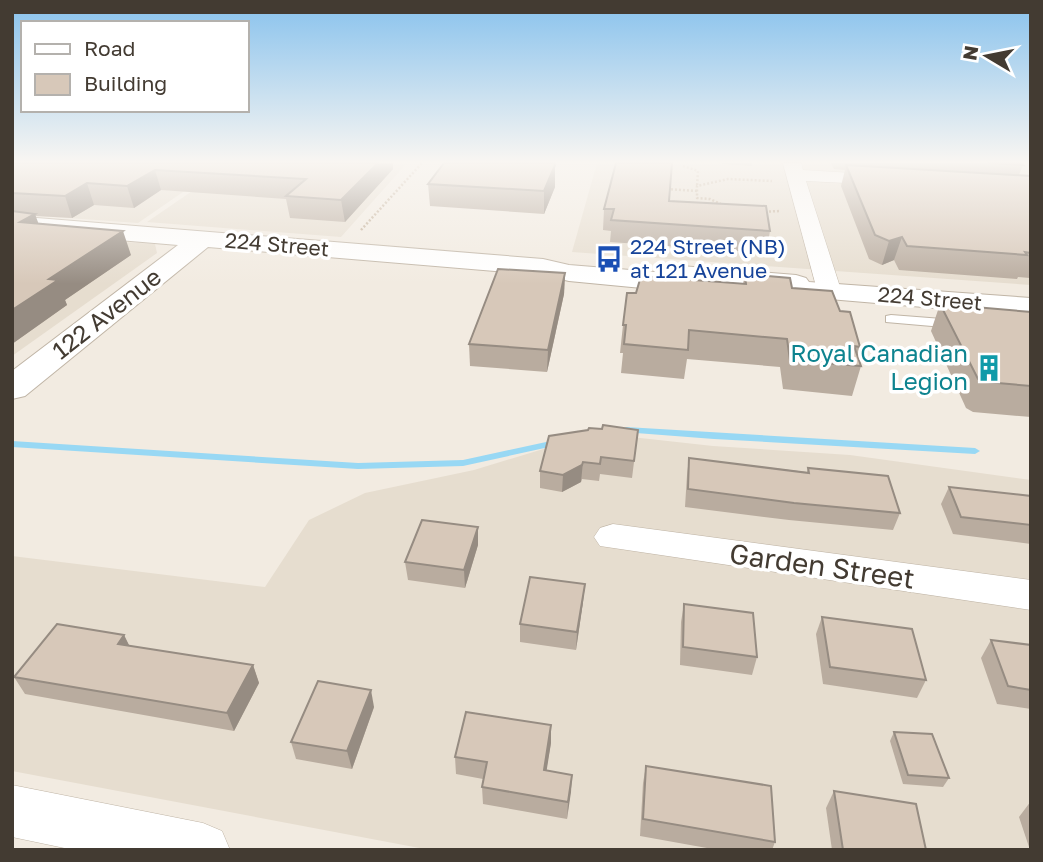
<svg xmlns="http://www.w3.org/2000/svg" width="1043" height="862" font-family="'Golos Text',sans-serif">
<style>
.residential{fill:#e6ddcf}
.lines{fill:none;stroke-linecap:round;stroke-linejoin:round}
.stream{fill:#98d8f4;fill-rule:evenodd}
.service-casing{stroke:#c0b5a6;stroke-width:2}
.minor-casing{stroke:#c0b5a6;stroke-width:1}
.tertiary-casing{stroke:#c0b5a6;stroke-width:2}
.path{stroke:#c0ac94;stroke-width:2.5;stroke-dasharray:2 2;stroke-linecap:butt}
.service{fill:#fff;fill-rule:evenodd}
.minor{fill:#fff;fill-rule:evenodd}
.tertiary{fill:#fff;fill-rule:evenodd}
.wall{fill:#b9ac9f}
.shaded-wall{fill:#968c82}
.building{fill:#d7c8b9;stroke:#968c82;stroke-width:2}
.labels{text-anchor:middle;stroke-width:7;stroke-linejoin:round;paint-order:stroke}
.far-street-label{font-size:21px;fill:#433b32;stroke:#fff}
.far-transit-label{font-size:21px;fill:#164399;stroke:#fff;text-anchor:start}
.street-label{font-size:24px;fill:#433b32;stroke:#fff}
.culture-label{font-size:24px;fill:#0d838f;stroke:#fff;text-anchor:end}
.near-street-label{font-size:28px;fill:#433b32;stroke:#fff}
</style>
<rect width="100%" height="100%" fill="#f2ebe1"/>
<!-- residential -->
<g class="residential">
<polygon points="225,163 138,223 12,214"/>
<polygon points="233,163 407,163 341,237 147,222"/>
<polygon points="597,163 1031,163 1031,285 572,252"/>
<polygon points="12,235 155,244 157,253 12,356"/>
<polygon points="613,435 713,446 850,455 1031,480 1031,850 430,850 12,771 12,556 265,587 309,520 365,493 474,470 576,439"/>
</g>
<g class="lines">
<!-- stream -->
<g class="stream">
<polygon points="626,427 975,448 980,451 975,454 714,439 623,432 621,430"/>
<polygon points="560,439 563,440 565,442 563,444 463,466 358,469 12,447 12,441 358,463 463,460"/>
</g>
<defs>
<polygon id="service" points="891,315 955,320 961,324 955,328 886,322 886,316"/>
<g id="minor">
<polygon points="783,163 801,163 803,170 886,175 895,180 886,185 806,181 841,290 837,295 829,297 821,295 817,290"/>
<polygon points="613,524 1031,580 1031,610 600,546 594,537 600,528"/>
<polygon points="12,785 203,823 222,831 230,850 74,850 12,837"/>
</g>
<polygon id="tertiary" points="12,216 543,259 569,265 655,272 658,267 668,265 796,275 806,278 809,282 1031,298 1031,316 829,299 771,300 761,297 757,289 708,285 704,290 694,293 569,281 543,275 208,247 25,396 12,399 12,371 178,245 12,231"/>
</defs>
<!-- service casing -->
<use href="#service" class="service-casing"/>
<!-- minor casing -->
<use href="#minor" class="minor-casing"/>
<!-- tertiary casing -->
<use href="#tertiary" class="tertiary-casing"/>
<!-- path -->
<g class="path">
<polyline points="683,166 698,171 697,186"/>
<polyline points="667,189 697,191"/>
<polyline points="725,206 710,199 697,198 697,186 728,179 772,181"/>
<polyline points="761,212 780,211"/>
<polyline points="361,230 422,163"/>
</g>
<!-- service -->
<use href="#service" class="service"/>
<!-- minor -->
<use href="#minor" class="minor"/>
<!-- tertiary -->
<use href="#tertiary" class="tertiary"/>
</g>
<!-- wall -->
<g class="wall">
<polygon points="12,163 393,163 393,169 345,222 290,218 286,199 161,190 134,208 94,205 72,218 35,216 38,224 131,255 65,300 67,305 12,344"/>
<polygon points="722,163 752,163 752,166 722,164"/>
<polygon points="831,163 1021,163 1023,165 1019,175 1031,176 1030,278 1018,277 1017,279 899,270 894,260 882,265 869,259 841,186 845,170 834,169"/>
<polygon points="428,184 555,187 544,214 430,206"/>
<polygon points="669,201 770,231 766,253 610,242 611,231 603,230 604,209"/>
<polygon points="565,273 564,294 547,372 470,366 469,344"/>
<polygon points="745,274 792,288 840,311 860,347 857,356 861,366 852,396 783,389 780,367 687,359 684,379 621,373 623,353 620,353 623,325 636,293 743,284"/>
<polygon points="940,304 1031,312 1031,417 973,412 966,408 931,331"/>
<polygon points="602,429 638,430 632,478 600,474 599,481 582,479 581,482 562,492 540,488 540,471"/>
<polygon points="689,458 807,472 808,468 900,513 893,530 789,520 685,507 687,475"/>
<polygon points="949,487 1031,496 1031,544 953,534 941,504"/>
<polygon points="478,527 478,545 465,588 408,580 405,562"/>
<polygon points="583,602 576,650 520,642 520,624"/>
<polygon points="684,604 757,657 752,675 680,665 681,622"/>
<polygon points="822,617 926,680 917,698 823,684 816,634"/>
<polygon points="124,635 129,646 253,665 259,683 234,731 25,694 14,677"/>
<polygon points="991,640 1031,645 1031,709 997,704 981,658"/>
<polygon points="374,707 352,769 296,759 291,742"/>
<polygon points="894,732 949,778 943,787 903,784 890,741"/>
<polygon points="551,743 546,770 572,775 567,819 483,804 482,787 483,779 456,774 455,757"/>
<polygon points="646,766 775,842 772,850 718,850 640,836 643,783"/>
<polygon points="834,791 926,850 832,850 826,808"/>
<polygon points="1031,801 1031,850 1030,850 1019,817"/>
</g>
<!-- shaded-wall -->
<g class="shaded-wall">
<polygon points="375,163 393,163 393,169 345,222 341,200"/>
<polygon points="555,165 555,187 544,214 544,191"/>
<polygon points="155,170 161,190 134,208 127,186"/>
<polygon points="87,183 94,205 72,218 65,196"/>
<polygon points="35,214 43,236 20,222"/>
<polygon points="123,231 131,255 65,300 67,305 12,344 12,310 49,279"/>
<polygon points="902,237 894,260 882,265 889,241"/>
<polygon points="565,273 564,294 547,372 548,350"/>
<polygon points="583,462 581,482 562,492 563,475"/>
<polygon points="478,527 478,545 465,588 464,570"/>
<polygon points="585,584 583,602 576,650 577,632"/>
<polygon points="124,635 133,653 118,644"/>
<polygon points="253,665 259,683 234,731 227,713"/>
<polygon points="371,690 374,707 352,769 347,751"/>
<polygon points="551,725 551,743 544,787 544,770"/>
<polygon points="572,775 571,792 567,819 568,802"/>
</g>
<!-- building -->
<g class="building">
<polygon points="12,163 378,163 341,200 286,196 306,179 155,170 127,186 87,183 65,196 12,193"/>
<polygon points="444,163 554,163 555,165 544,191 428,184"/>
<polygon points="616,163 672,163 669,201 766,206 770,231 611,220 614,209 604,209"/>
<polygon points="988,163 1021,163 1023,165"/>
<polygon points="846,165 1031,176 1031,253 1025,252 1027,255 907,246 902,237 889,241 875,235"/>
<polygon points="12,211 35,214 20,222 123,231 49,279 58,280 12,310"/>
<polygon points="498,269 565,273 548,350 469,344"/>
<polygon points="745,274 790,278 792,288 832,291 840,311 850,312 860,347 854,346 861,366 790,360 787,339 689,330 688,350 624,344 626,325 623,325 627,293 636,293 641,276 746,284"/>
<polygon points="940,304 1031,312 1031,386 986,382 978,379"/>
<polygon points="603,425 638,430 634,461 601,457 600,464 583,462 582,465 563,475 540,471 549,436 588,430 589,428 602,429"/>
<polygon points="689,458 809,473 808,468 888,476 900,513 794,503 688,489"/>
<polygon points="949,487 1031,496 1031,525 961,517"/>
<polygon points="422,520 478,527 464,570 405,562"/>
<polygon points="530,577 585,584 577,632 520,624"/>
<polygon points="684,604 753,613 757,657 683,647"/>
<polygon points="822,617 912,629 926,680 830,667"/>
<polygon points="57,624 124,635 118,644 253,665 227,713 14,677"/>
<polygon points="991,640 1031,645 1031,690 1008,686"/>
<polygon points="318,681 371,690 347,751 291,742"/>
<polygon points="466,712 551,725 544,770 572,775 568,802 482,787 487,762 455,757"/>
<polygon points="894,732 932,734 949,778 908,775"/>
<polygon points="646,766 771,786 775,842 643,819"/>
<polygon points="834,791 916,804 926,850 843,850"/>
</g>
<!-- sky -->
<linearGradient id="sky" x2="0" y2="1"><stop stop-color="#88c2ed"/><stop offset="0.57" stop-color="#f9f6f2"/><stop offset="1" stop-color="#f9f6f2" stop-opacity="0"/></linearGradient>
<rect width="1043" height="284" fill="url(#sky)"/>
<!-- icons -->
<defs>
<symbol id="bus-bare" viewBox="-9 -9 18 18"><path d="M-5-6H5V4H4V6H2V4H-2V6H-4V4H-5ZM-3.5-4V0h7V-4ZM-3.5 1.2v1.5H-2V1.2ZM2 1.2v1.5H3.5V1.2Z" fill="#1a4fb4" stroke="#fff" stroke-width="2.5" paint-order="stroke"/></symbol>
<symbol id="building-bare" viewBox="-9 -9 18 18"><path d="M-4-6H4V6H1V3H-1V6H-4ZM-2.5-4.3h1.7v1.8h-1.7ZM.8-4.3h1.7v1.8H.8ZM-2.5-1h1.7V.8h-1.7ZM.8-1h1.7V.8H.8Z" fill="#0f9aa8" stroke="#fff" stroke-width="2.5" paint-order="stroke"/></symbol>
</defs>
<g fill-rule="evenodd">
<use href="#bus-bare" x="590" y="240" width="38" height="38"/>
<use href="#building-bare" x="970" y="349" width="38" height="38"/>
</g>
<g class="labels">
<!-- far-street labels -->
<g class="far-street-label">
<text transform="translate(277 245) rotate(5)" y="7">224 Street</text>
<text transform="translate(930 299) rotate(5)" y="7">224 Street</text>
</g>
<!-- far-transit labels -->
<g class="far-transit-label">
<text x="630" y="254">224 Street (NB)<tspan x="630" dy="24">at 121 Avenue</tspan></text>
</g>
<!-- street labels -->
<g class="street-label">
<text transform="translate(107 314) rotate(-38)" y="8">122 Avenue</text>
</g>
<!-- culture labels -->
<g class="culture-label">
<text x="968" y="362">Royal Canadian<tspan x="968" dy="28">Legion</tspan></text>
</g>
<!-- near-street labels -->
<g class="near-street-label">
<text transform="translate(822 566) rotate(8)" y="10">Garden Street</text>
</g>
</g>
<!-- border -->
<rect width="1043" height="862" fill="none" stroke="#433b32" stroke-width="28"/>
<!-- legend -->
<rect x="21" y="21" width="228" height="91" fill="#ffffff" stroke="#b4b1ad" stroke-width="2"/>
<rect x="35" y="44" width="35" height="10" fill="#ffffff" stroke="#b4b1ad" stroke-width="2"/>
<text x="84" y="56" font-size="21" fill="#433b32">Road</text>
<rect x="35" y="74" width="35" height="21" fill="#d7c8b9" stroke="#b4b1ad" stroke-width="2"/>
<text x="84" y="91" font-size="21" fill="#433b32">Building</text>
<!-- north arrow -->
<g transform="translate(987 56) rotate(280)" stroke="#ffffff" stroke-width="5" paint-order="stroke">
<path d="M0-5L12 26L0 18L-12 26Z" fill="#433b32"/>
<text y="-10" font-size="19" font-weight="bold" text-anchor="middle" fill="#433b32">N</text>
</g>
</svg>
